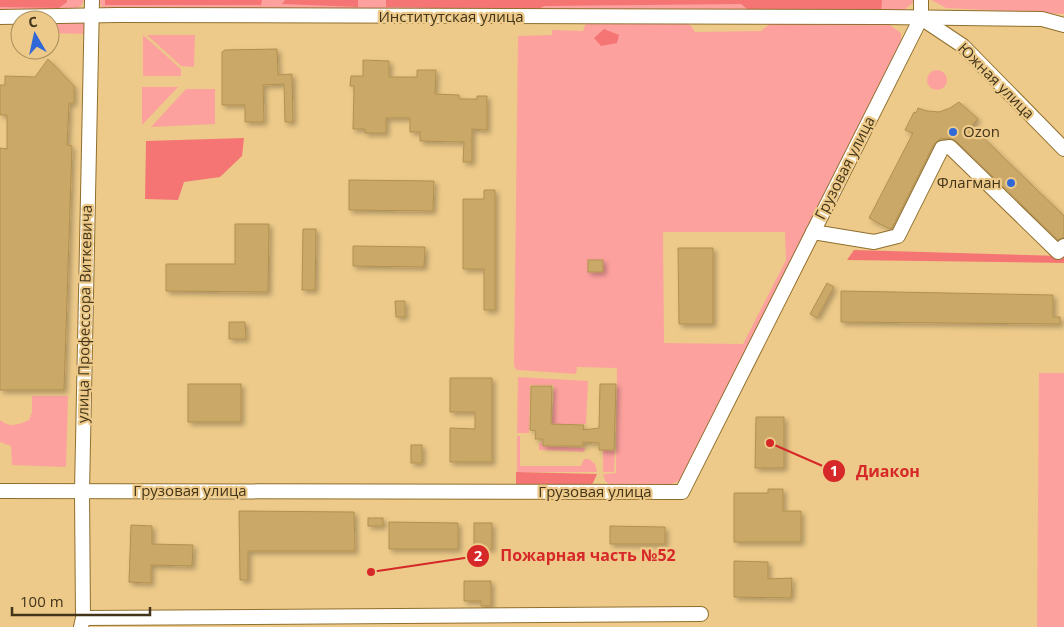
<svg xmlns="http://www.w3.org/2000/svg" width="1064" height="627" font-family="'Open Sans',sans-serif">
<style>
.green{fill:#fda19e;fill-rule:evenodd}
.forest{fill:#f57575}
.building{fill:#caa868;stroke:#b29050;filter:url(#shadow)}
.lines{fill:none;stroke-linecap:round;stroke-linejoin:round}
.minor-casing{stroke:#906f2e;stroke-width:16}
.minor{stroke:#fff;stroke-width:14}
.poi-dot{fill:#3069d7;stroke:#edca89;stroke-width:2}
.labels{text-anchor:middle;stroke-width:4.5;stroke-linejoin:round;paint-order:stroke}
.street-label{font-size:15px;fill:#43351a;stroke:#edca89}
.poi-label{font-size:15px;fill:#43351a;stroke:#edca89;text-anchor:start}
.leader{fill:none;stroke:#d62828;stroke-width:2}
.callout-dot{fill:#d62828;stroke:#edca89;stroke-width:2}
.mark-label{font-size:15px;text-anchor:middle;font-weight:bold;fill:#fff}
.callout-label{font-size:16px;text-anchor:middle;font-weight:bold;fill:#d62828;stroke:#edca89;stroke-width:4.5;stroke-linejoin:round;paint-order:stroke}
</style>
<defs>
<filter id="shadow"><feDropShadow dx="3" dy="3" stdDeviation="2.5" flood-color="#0004"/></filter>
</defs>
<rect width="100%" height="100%" fill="#edca89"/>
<!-- green -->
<g class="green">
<polygon points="0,0 84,0 81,6 73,10 0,10"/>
<polygon points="98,0 914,0 914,2 905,9 895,13 110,11 102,7"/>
<polygon points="931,0 1064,0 1064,14 946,8"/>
<polygon points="50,20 79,20 84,23 87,34 50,33"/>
<path d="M592 20 685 22 691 26 695 32 761 31 773 21 887 23 901 33V41L685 474 678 481 670 485 612 486 605 481 603 474 616 473 617 368 577 367 576 374 517 370 514 366 518 36 552 35V30L583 31 585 25ZM663 232H785L786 260 743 344 664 343Z"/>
<polygon points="143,35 181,69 181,76 143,76"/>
<polygon points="147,35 195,35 194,67 181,66"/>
<circle cx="937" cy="80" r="10"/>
<polygon points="142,87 178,87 142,125"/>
<polygon points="186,89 215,89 215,124 151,127"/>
<polygon points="1039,373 1064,373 1064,627 1037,627"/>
<polygon points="518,377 588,381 586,424 552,424 554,385 530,385 529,433 517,433"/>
<path d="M32 396H68L66 467 12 465 11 446 0 442V420C10 428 18 425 29 420L32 412Z"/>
<polygon points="517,436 520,436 520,466 581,466 584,459 589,459 595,464 597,472 517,472"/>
<polygon points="539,443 542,443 543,446 585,448 584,452 539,450"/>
<polygon points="603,450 615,451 614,472 603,472"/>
</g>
<!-- forest -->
<g class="forest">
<polygon points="0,0 67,0 67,2 59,8 0,7"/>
<polygon points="105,0 262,0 261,5 105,5"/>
<polygon points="285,0 358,0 358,7 282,4"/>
<polygon points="386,0 882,0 881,13 751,12 741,4 544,6 537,10 386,7"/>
<polygon points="604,29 619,35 617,43 601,46 594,38"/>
<polygon points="244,138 242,156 220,177 184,182 178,200 145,199 146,141"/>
<polygon points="854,250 1064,256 1064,263 847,260"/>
<polygon points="516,472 597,474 593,483 588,486 516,488"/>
</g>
<!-- building -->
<g class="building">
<polygon points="277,49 278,75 292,74 293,122 285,122 284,84 263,85 264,122 245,122 245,105 222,105 222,52 225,50"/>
<polygon points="48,59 74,86 74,103 69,103 67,145 72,146 64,390 0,390 0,148 7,149 7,115 0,115 0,85 5,85 5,76 35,77"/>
<polygon points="363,60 389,61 389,77 417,77 417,70 436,70 435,94 459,95 459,99 477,99 477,96 487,96 487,130 472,129 472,162 463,162 464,142 420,141 420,132 410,132 410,118 386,118 386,133 365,133 365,129 353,129 354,86 350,86 351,76 363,76"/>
<polygon points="959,102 978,119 971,126 1064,216 1064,237 1058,240 956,141 949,138 940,139 934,144 892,228 890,229 869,218 913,133 905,130 914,112 916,113 918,108 927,111 939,112 950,108"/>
<polygon points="349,180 434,181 433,211 349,210"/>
<polygon points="484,190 495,190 495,310 484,310 484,269 463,269 463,199 484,199"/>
<polygon points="235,224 269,224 268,292 166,291 166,264 235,264"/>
<polygon points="303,229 316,229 315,290 302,290"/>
<polygon points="353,246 425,247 424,267 353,266"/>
<polygon points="678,248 713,248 713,324 679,324"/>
<rect x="588" y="260" width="15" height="12"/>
<polygon points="827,283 834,287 817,318 810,314"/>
<polygon points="841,291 1053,295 1053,317 1060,317 1060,324 841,322"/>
<polygon points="395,301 405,301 405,317 396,317"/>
<polygon points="229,322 245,322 246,339 229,339"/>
<polygon points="450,378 492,378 492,462 450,462 450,428 475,429 475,412 450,412"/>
<rect x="188" y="384" width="53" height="38"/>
<polygon points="600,384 616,384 614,450 599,450 599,443 583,442 583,446 543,446 543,439 535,439 536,431 530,430 531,386 552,386 551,424 584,425 583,430 599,428"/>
<polygon points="756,417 784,417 784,468 755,468"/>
<rect x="411" y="445" width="11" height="18"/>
<polygon points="768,489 783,489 783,511 801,511 801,542 734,542 734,493 768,493"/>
<polygon points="239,511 354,512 355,551 248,551 248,580 240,580"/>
<rect x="368" y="518" width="15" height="8"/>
<polygon points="389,522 458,523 458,549 389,549"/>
<rect x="474" y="523" width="18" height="26"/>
<polygon points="131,525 152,526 152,544 193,545 192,566 151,565 151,583 129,582"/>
<polygon points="610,526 665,527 665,544 610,544"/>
<polygon points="734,561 768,562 768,579 792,578 791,598 734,597"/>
<polygon points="464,581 491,581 491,606 481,606 481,601 464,601"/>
</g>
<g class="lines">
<defs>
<g id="minor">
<polyline points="0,17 117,15 885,17 1042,19 1064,25"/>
<polyline points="921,18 963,46 1064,149"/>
<polyline points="813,232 874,242 898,236 942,148 950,147 1058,252 1064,246"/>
<polyline points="0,491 682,492 921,18 921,0"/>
<polyline points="83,618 701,614"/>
<polyline points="81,627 83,618 82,491 92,0"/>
</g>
</defs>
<!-- minor casing -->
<use href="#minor" class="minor-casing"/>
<!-- minor -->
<use href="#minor" class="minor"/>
</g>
<!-- markers -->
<g class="poi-dot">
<circle cx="953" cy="132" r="5"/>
<circle cx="1011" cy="183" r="5"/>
</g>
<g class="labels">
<!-- street labels -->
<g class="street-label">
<text x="451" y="22">Институтская улица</text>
<text transform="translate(996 81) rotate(45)" y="5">Южная улица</text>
<text transform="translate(845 168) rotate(-63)" y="5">Грузовая улица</text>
<text transform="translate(85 314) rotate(-89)" y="5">улица Профессора Виткевича</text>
<text x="190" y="496">Грузовая улица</text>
<text x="595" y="497">Грузовая улица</text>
</g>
<!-- poi labels -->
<g class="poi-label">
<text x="963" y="137">Ozon</text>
<text x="1001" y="188" text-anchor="end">Флагман</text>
</g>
</g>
<!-- callouts -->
<path class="leader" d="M770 443L834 471M371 572L478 556"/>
<g class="callout-dot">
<circle cx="770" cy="443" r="5"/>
<circle cx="371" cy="572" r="5"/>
<circle cx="834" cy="471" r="12"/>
<circle cx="478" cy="556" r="12"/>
</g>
<g class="mark-label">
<text x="834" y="476">1</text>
<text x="478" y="561">2</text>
</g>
<g class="callout-label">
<text x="888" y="477">Диакон</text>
<text x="588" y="561">Пожарная часть №52</text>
</g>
<!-- north arrow -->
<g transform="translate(35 35) rotate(351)"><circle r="24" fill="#edca89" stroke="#a98e5d"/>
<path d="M0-4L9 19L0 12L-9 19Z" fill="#3069d7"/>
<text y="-8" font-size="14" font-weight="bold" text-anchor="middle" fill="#43351a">С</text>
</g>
<!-- scale -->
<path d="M12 607v8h138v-8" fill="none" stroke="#43351a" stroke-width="2.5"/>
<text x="20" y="607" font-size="15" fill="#43351a" stroke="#edca89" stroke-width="4" paint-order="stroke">100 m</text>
</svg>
